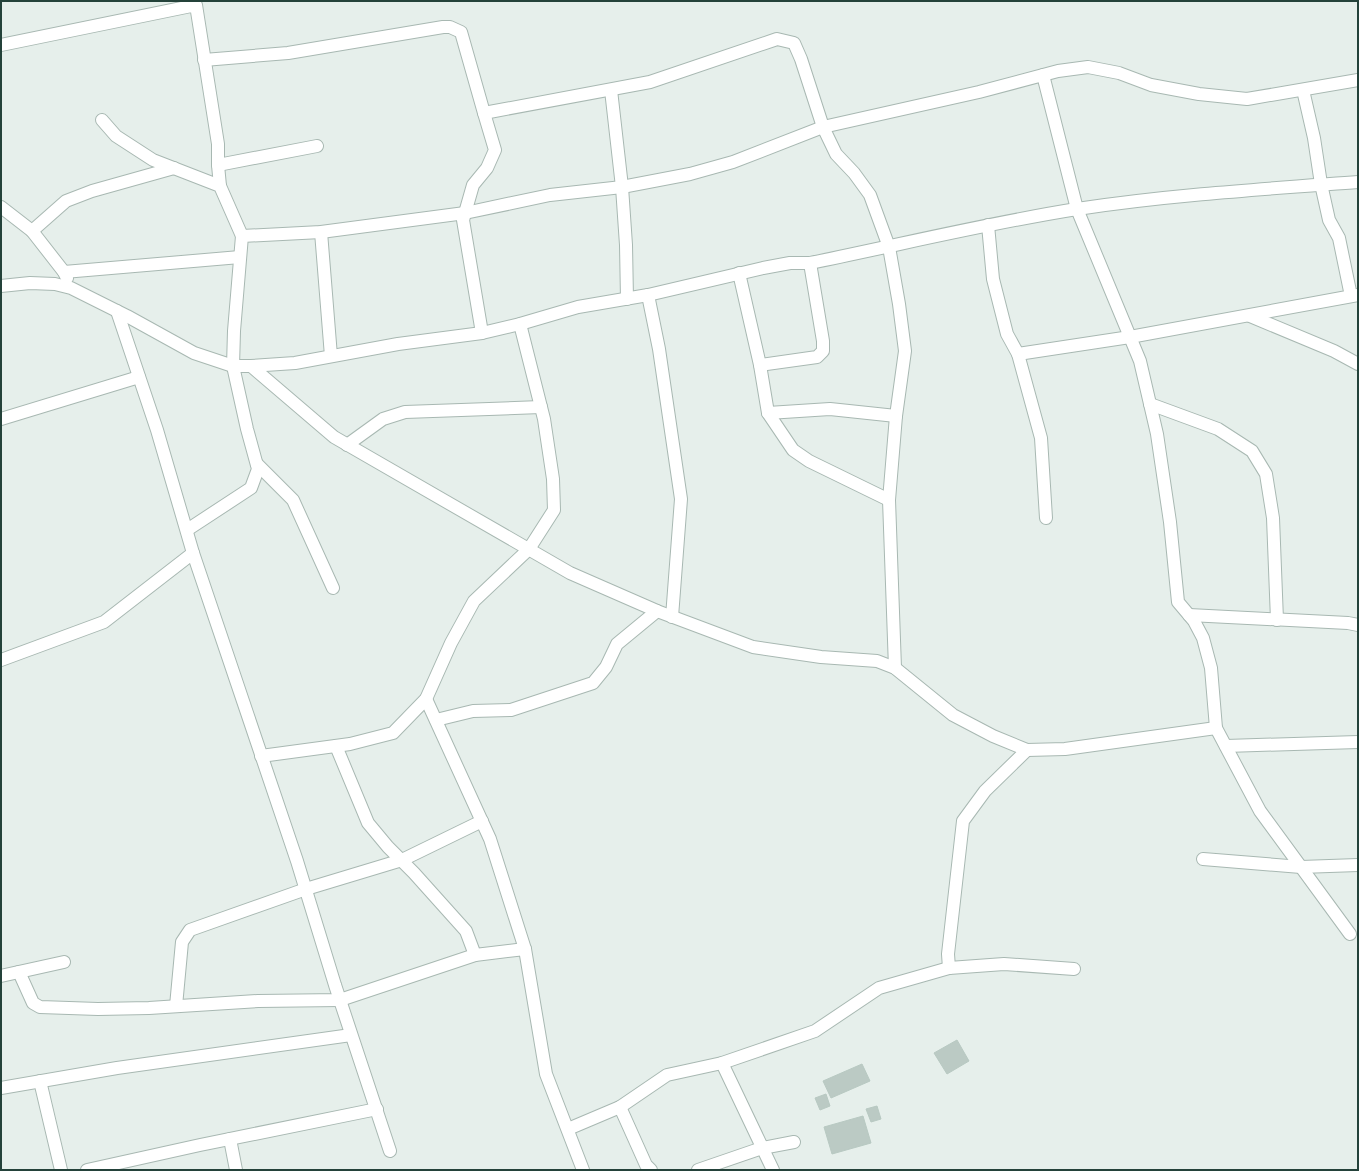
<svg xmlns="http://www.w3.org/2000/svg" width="1359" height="1171" font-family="'Golos Text',sans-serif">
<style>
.building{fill:#bbcac4;stroke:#b8c9c2}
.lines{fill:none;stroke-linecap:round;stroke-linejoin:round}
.minor-casing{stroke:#a8b8b2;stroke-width:14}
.minor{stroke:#fff;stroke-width:12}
</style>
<rect width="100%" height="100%" fill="#e6efeb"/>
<!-- building -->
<g class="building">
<polygon points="957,1040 969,1061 947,1074 934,1053"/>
<polygon points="862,1064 870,1081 831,1098 823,1081"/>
<polygon points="826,1094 830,1106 820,1110 815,1098"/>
<polygon points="877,1106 881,1119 871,1122 866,1109"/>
<polygon points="863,1116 871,1143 832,1154 824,1127"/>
</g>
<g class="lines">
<defs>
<g id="minor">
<polyline points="1,45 196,5 218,144 218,165 220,186"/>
<polyline points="204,60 288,53 443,27 450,27 461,32 484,113"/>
<polyline points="1043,75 1077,209 1140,361 1157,434 1170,522 1178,602 1194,621 1203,638 1211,668 1216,728 1260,811 1350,934"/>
<polyline points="611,90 622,187 626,245 627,299"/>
<polyline points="1303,90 1314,138 1321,184 1329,220 1339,238 1351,296"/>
<polyline points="102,120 116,136 153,160 220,186 242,236"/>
<polyline points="218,165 317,146"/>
<polyline points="1,207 32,231 64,272 67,278"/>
<polyline points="988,225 993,279 1007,334 1018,354"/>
<polyline points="32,231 66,201 92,191 174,168"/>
<polyline points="321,232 331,356"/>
<polyline points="64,272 240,257"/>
<polyline points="739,273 760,365 768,413 793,450 809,461 889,500"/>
<path d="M1 286 30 283 55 284 71 288 127 316 194 353 233 366H251L295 363 398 344 482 333 520 324 578 307 648 295 763 268 790 263H810C899 245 988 223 1077 209 1170 195 1264 189 1358 182"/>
<polyline points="648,295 659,349 681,499 672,617"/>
<polyline points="117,311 157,430 193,553 297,861 335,985 390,1151"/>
<polyline points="1250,316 1334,351 1358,364"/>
<polyline points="482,333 463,220 473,185 487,168 495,150 484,113 650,82 777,39 794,43 801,59 823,127 836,154 854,173 870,195 889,247 899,304 905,351 896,416 889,500 895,668"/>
<polyline points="760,365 817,357 823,351 823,341 810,263"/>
<polyline points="251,366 334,437 570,573 657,611 753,647 821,657 877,661 895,668 953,715 993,736 1027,750 1065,749 1216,728"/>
<polyline points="1150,404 1218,429 1252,451 1266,474 1273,518 1277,620"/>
<polyline points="768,413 830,409 896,416"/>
<polyline points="1,419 139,377"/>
<polyline points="347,445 383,419 405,412 541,407"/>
<polyline points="257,464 293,500 333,588"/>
<polyline points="1046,518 1041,438 1018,354 1130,337 1358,295"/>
<polyline points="187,530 251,488 258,469 247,429 233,366 234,331 242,236 321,232 465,213 550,195 622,187 690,174 733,162 823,127 979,92 1058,71 1088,67 1119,73 1151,85 1199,94 1247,99 1358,80"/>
<polyline points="1189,615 1348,623 1358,625"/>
<polyline points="1,660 104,622 193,553"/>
<polyline points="426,699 490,839 525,949 546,1074 583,1170"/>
<polyline points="436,720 473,711 511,710 593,683 606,667 617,644 657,611"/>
<polyline points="336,746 368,823 388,847 414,873 466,931 475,955 525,949"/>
<polyline points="1226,746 1358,742"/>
<polyline points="261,756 350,744 393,733 426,699 451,643 474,601 529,549 554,510 553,479 544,419 520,324"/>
<polyline points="1203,859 1301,867 1358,865"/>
<polyline points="949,968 948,954 963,821 985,791 1027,750"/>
<polyline points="19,972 33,1003 40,1007 98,1009 149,1008 258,1001 340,1000 475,955"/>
<polyline points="1,976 64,962"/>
<polyline points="176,1006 182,942 190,930 306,889 402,860 482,821"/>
<polyline points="722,1063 773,1170"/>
<polyline points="40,1081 61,1170"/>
<polyline points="1,1088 117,1068 351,1035"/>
<polyline points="620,1107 646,1165 651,1170"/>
<polyline points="568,1129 620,1107 667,1075 722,1063 815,1031 879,988 949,968 1004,964 1074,969"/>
<polyline points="230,1139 236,1170"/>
<polyline points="87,1170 200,1145 377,1109"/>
<polyline points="698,1170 762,1148 794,1142"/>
</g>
</defs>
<!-- minor casing -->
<use href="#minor" class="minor-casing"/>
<!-- minor -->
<use href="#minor" class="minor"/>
</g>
<!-- border -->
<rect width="1359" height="1171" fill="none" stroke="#24423a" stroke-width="4"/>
</svg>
